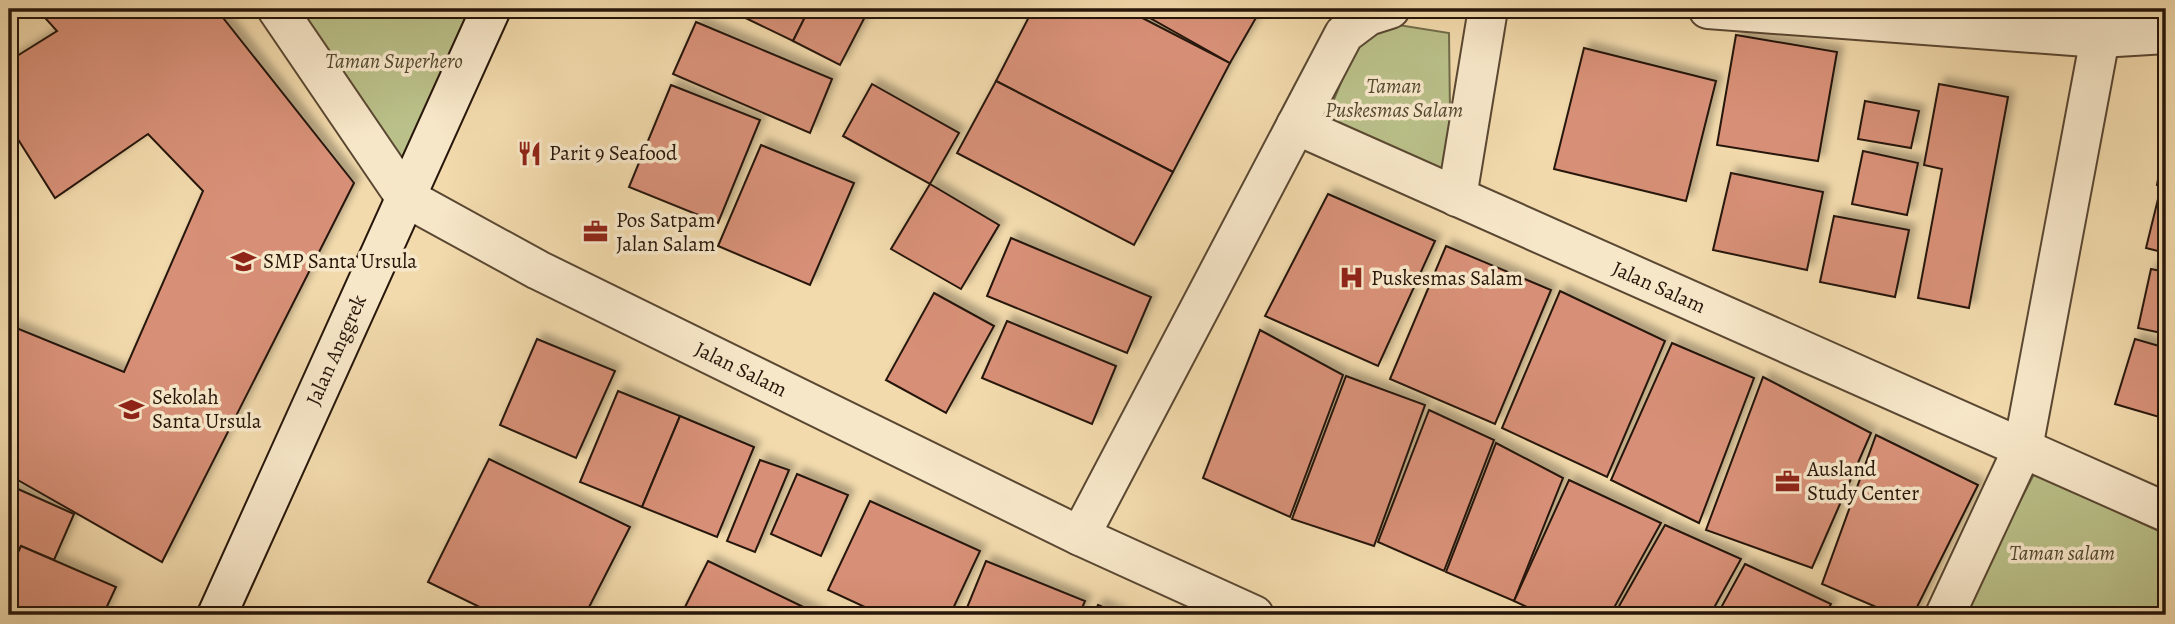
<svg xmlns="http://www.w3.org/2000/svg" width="2175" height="624" font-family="Alegreya,serif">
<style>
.green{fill:#bac089;stroke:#706b4a;stroke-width:2}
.building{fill:#d79077;stroke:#27160a;stroke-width:2;filter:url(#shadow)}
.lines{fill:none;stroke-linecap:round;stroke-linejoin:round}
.street-casing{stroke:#5a4732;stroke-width:42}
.secondary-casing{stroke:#27160a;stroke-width:42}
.street{stroke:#f7e7c9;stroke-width:38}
.secondary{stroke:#f7e7c9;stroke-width:38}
.labels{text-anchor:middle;stroke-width:7;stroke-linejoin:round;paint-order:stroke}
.park-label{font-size:21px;font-style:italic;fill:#534930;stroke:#f7e7c9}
.poi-label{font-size:21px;fill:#27160a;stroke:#f7e7c9;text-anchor:start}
.street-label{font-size:21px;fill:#27160a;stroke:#f7e7c9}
</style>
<defs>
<filter id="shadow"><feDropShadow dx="6" dy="-6" stdDeviation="3.5" flood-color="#0004"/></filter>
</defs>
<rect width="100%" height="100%" fill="#f2daac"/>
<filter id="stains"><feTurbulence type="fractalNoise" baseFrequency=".00286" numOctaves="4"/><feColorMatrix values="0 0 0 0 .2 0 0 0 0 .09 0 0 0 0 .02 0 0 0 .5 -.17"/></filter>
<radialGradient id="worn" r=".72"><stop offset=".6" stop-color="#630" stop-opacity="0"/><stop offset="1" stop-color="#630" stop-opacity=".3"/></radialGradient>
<!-- green -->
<g class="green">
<polygon points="294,9 477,9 402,165"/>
<polygon points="1367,20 1449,33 1451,192 1322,128"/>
<polygon points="2034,474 2166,534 2166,615 1962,615"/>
</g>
<!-- building -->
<g class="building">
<polygon points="37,9 216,9 354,183 162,562 9,475 9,325 124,372 203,191 148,134 55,198 9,125 9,61 57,31"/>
<polygon points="727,9 809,9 793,41"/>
<polygon points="809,9 869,9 840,65 793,41"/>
<polygon points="1033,9 1125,9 1230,63 1173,172 996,81"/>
<polygon points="1134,9 1261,9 1230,63"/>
<polygon points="696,22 832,79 810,133 673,74"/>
<polygon points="1736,35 1837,52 1818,161 1717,145"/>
<polygon points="1584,48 1716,81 1686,201 1554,169"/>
<polygon points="996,81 1173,172 1134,245 957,153"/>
<polygon points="872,84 959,133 930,184 843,136"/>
<polygon points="1939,84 2008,97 1969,308 1918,298 1942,169 1924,165"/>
<polygon points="671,85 760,120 718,223 629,187"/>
<polygon points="1865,101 1919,111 1911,148 1858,139"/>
<polygon points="2166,137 2166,187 2157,185"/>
<polygon points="761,145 854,183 810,285 718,246"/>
<polygon points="1863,151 1918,163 1907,215 1852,204"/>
<polygon points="1731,173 1823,192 1807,270 1713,250"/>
<polygon points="930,184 999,225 961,289 891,249"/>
<polygon points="1328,194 1435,241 1378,366 1265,316"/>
<polygon points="2159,195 2166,196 2166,253 2146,248"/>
<polygon points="1834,216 1909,230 1895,297 1820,282"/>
<polygon points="1011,238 1151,297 1127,353 987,296"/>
<polygon points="1446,246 1551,290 1495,424 1390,379"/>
<polygon points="2151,269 2166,272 2166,334 2138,328"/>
<polygon points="1560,291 1665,341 1607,477 1502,428"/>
<polygon points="934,293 994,326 946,413 886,380"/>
<polygon points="1007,321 1116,366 1092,424 982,378"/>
<polygon points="1260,330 1343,375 1290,517 1203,478"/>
<polygon points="537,339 615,371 576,458 500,425"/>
<polygon points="2135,339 2166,348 2166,419 2115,404"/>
<polygon points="1672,343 1754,378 1699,523 1611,480"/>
<polygon points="1346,376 1425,405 1374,546 1292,519"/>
<polygon points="1763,377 1871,433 1812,568 1706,530"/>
<polygon points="618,391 680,416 642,507 580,482"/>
<polygon points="1429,410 1494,440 1444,571 1378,542"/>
<polygon points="680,416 754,447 717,537 642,507"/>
<polygon points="1876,435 1978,485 1913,615 1895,615 1822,584"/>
<polygon points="1496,443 1563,478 1514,601 1446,572"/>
<polygon points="489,459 630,527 585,615 496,615 428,582"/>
<polygon points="760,460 789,470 755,552 727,541"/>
<polygon points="797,474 848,495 821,556 771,534"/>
<polygon points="1569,480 1661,523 1610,615 1544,615 1514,601"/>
<polygon points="9,485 74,514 54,560 21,546 9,572"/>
<polygon points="870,501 980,551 950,615 882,615 828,590"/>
<polygon points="1665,525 1741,559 1710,615 1614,615"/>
<polygon points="21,546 116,587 103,615 9,615 9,572"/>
<polygon points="708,561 820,615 681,615"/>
<polygon points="986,561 1085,601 1079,615 964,615"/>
<polygon points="1745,564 1831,604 1825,615 1717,615"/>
<polygon points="1098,605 1122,615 1093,615"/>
</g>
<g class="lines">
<defs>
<g id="street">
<polyline points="277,9 405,197 538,270 1080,536 1254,615"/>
<polyline points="1708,9 2100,38 2166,34"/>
<polyline points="1296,125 2166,512"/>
<polyline points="1457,197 1488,9"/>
<polyline points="1080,536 1344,34 1368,16 1390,9"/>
<polyline points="1945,615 2023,448 2100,38"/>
</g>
<polyline id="secondary" points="217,615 491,9"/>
</defs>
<!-- street casing -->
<use href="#street" class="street-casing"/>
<!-- secondary casing -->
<use href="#secondary" class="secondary-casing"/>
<!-- street -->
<use href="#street" class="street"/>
<!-- secondary -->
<use href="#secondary" class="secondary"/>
</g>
<!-- icons -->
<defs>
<symbol id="restaurant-bare" viewBox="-9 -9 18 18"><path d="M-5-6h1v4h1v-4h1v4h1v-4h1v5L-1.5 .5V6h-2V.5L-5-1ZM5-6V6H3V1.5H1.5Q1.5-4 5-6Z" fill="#8f2418" stroke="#f7e7c9" stroke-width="2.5" paint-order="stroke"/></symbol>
<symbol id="office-bare" viewBox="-9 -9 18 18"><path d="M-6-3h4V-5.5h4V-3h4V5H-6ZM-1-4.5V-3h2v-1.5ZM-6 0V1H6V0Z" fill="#8f2418" stroke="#f7e7c9" stroke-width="2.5" paint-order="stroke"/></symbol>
<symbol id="school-bare" viewBox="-9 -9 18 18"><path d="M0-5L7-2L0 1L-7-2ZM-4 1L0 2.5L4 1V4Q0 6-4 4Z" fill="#8f2418" stroke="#f7e7c9" stroke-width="2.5" paint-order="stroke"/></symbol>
<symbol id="hospital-bare" viewBox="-9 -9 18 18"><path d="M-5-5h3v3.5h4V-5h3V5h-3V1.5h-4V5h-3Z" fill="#8f2418" stroke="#f7e7c9" stroke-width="2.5" paint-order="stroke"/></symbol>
</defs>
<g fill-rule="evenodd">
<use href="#restaurant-bare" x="512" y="136" width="35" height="35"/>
<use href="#office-bare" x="578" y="214" width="35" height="35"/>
<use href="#school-bare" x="226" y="244" width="35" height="35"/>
<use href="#hospital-bare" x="1334" y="260" width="35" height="35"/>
<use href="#school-bare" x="114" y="392" width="35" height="35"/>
<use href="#office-bare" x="1770" y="464" width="35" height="35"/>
</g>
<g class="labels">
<!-- park labels -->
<g class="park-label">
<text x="394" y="68">Taman Superhero</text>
<text x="1394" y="93">Taman<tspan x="1394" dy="24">Puskesmas Salam</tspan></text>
<text x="2062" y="560">Taman salam</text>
</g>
<!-- poi labels -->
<g class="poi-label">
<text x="549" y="160">Parit 9 Seafood</text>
<text x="616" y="227">Pos Satpam<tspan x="616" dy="24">Jalan Salam</tspan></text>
<text x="263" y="268">SMP Santa Ursula</text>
<text x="1371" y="285">Puskesmas Salam</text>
<text x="152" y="404">Sekolah<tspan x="152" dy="24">Santa Ursula</tspan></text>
<text x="1807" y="476">Ausland<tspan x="1807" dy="24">Study Center</tspan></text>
</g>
<!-- street labels -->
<g class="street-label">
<text transform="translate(1659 287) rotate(24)" y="7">Jalan Salam</text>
<text transform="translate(336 350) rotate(-66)" y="7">Jalan Anggrek</text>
<text transform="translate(741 369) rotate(26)" y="7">Jalan Salam</text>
</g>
</g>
<!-- margin -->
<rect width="2175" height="624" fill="none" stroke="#f2daac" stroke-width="35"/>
<rect x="10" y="10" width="2154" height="603" fill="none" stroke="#27160a" stroke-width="3.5"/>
<rect x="18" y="18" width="2140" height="589" fill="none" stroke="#27160a" stroke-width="2"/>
<rect width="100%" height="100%" filter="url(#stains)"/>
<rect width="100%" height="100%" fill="url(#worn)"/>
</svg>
